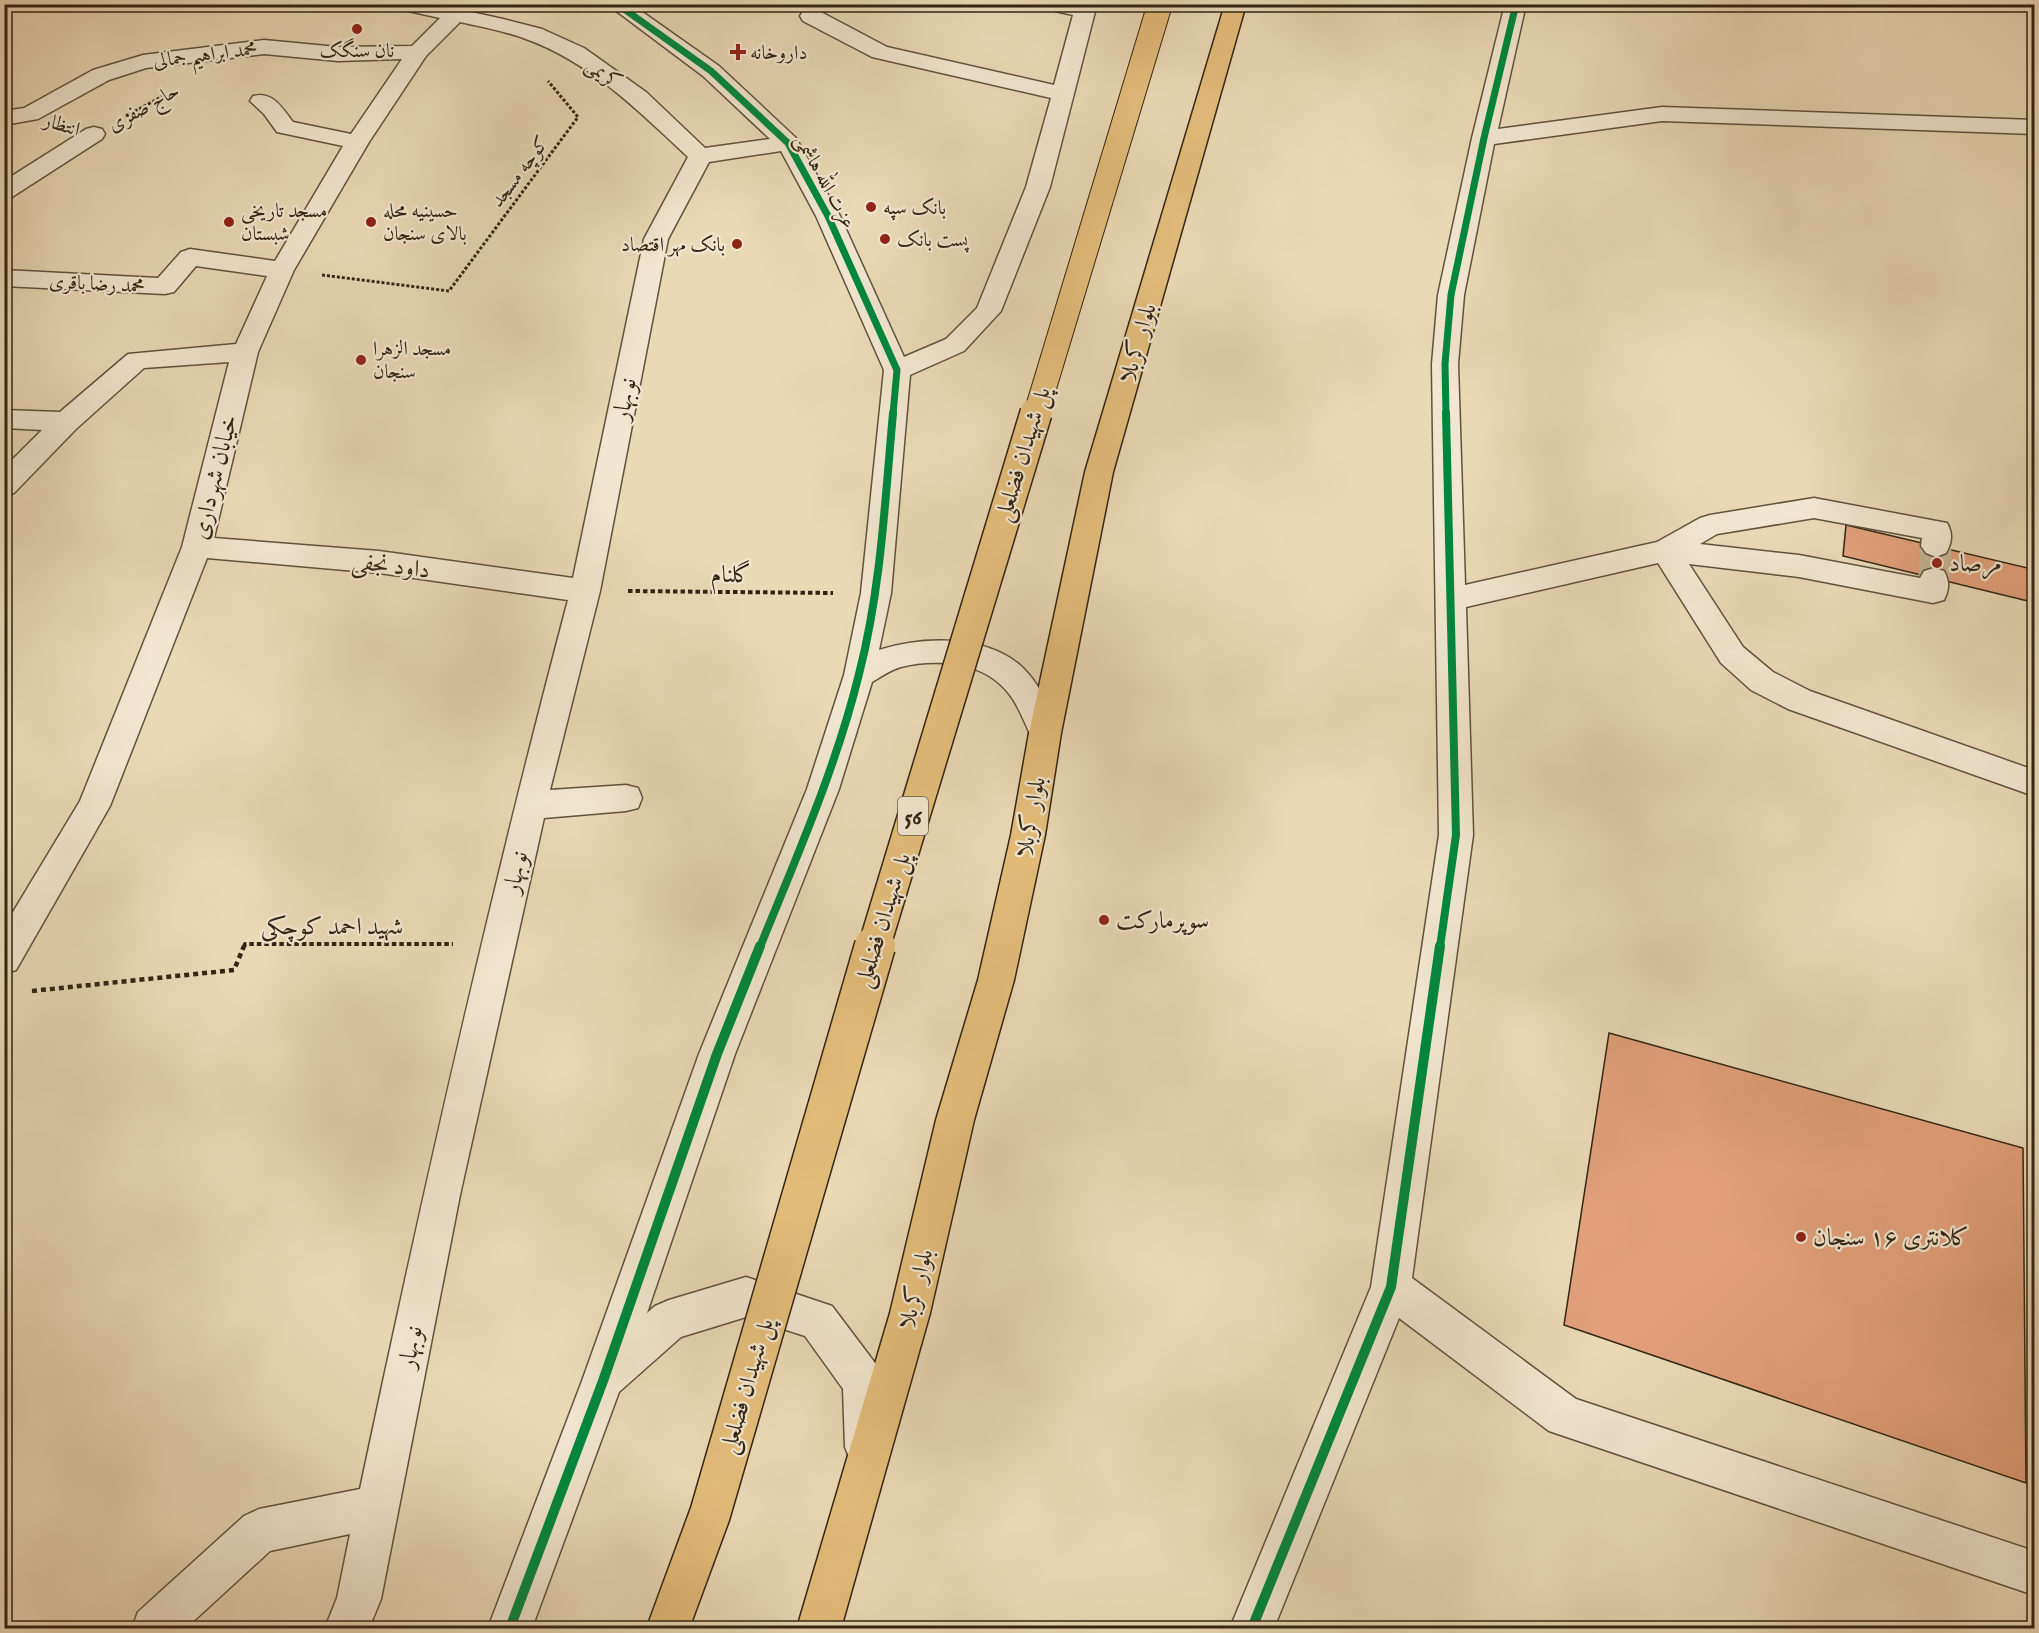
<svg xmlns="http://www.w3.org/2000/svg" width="2039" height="1633" font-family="'IM FELL English',Amiri,serif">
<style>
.building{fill:#e1a07b;stroke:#322513;stroke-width:1.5}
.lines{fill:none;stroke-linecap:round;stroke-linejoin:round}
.minor-tunnel{stroke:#c4b595;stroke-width:31;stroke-dasharray:31 16;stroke-linecap:butt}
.minor-casing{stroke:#60523c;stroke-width:3}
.highway-casing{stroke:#322513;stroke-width:3}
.path-far2{stroke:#322513;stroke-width:3;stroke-dasharray:3 2;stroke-linecap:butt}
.path-far1{stroke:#322513;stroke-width:4;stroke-dasharray:4.5 3;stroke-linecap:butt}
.path{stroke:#322513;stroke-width:4.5;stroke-dasharray:5 4;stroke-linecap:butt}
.minor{fill:#f1e6cf;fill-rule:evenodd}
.highway{fill:#e4bc7a;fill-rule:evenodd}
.highway-bridge-far2-casing{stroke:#322513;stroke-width:26;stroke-linecap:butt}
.highway-bridge-far1-casing{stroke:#322513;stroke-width:34;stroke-linecap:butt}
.highway-bridge-casing{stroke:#322513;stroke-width:43;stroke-linecap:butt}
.highway-bridge-far2{stroke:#e4bc7a;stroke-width:24}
.highway-bridge-far1{stroke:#e4bc7a;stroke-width:31}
.highway-bridge{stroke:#e4bc7a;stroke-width:40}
.cycleway-far2-casing{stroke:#f1e6cf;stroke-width:10}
.cycleway-far1-casing{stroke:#f1e6cf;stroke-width:12}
.cycleway-casing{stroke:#f1e6cf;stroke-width:14}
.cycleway-far2{stroke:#00873e;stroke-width:7}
.cycleway-far1{stroke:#00873e;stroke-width:8}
.cycleway{stroke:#00873e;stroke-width:10}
.poi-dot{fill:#8f2418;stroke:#f1e6cf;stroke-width:2}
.labels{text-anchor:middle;stroke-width:4.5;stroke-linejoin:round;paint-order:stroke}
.far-poi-label{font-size:20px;fill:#322513;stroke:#f1e6cf;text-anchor:start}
.far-street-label{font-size:20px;fill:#322513;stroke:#f1e6cf}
.shield{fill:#f1e6cf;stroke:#6b5f4b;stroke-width:1.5}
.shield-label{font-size:22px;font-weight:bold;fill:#322513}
.street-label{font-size:24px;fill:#322513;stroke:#f1e6cf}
.poi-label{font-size:24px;fill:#322513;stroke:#f1e6cf;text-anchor:start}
</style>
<rect width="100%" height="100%" fill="#e9d9b5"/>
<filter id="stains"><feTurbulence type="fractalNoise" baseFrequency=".00333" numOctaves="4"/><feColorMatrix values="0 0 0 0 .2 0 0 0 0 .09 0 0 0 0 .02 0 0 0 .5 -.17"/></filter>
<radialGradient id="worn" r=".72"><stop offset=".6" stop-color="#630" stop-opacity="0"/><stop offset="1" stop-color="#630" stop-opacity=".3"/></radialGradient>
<!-- building -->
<g class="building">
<polygon points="1846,525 2032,569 2032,602 1843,556"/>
<polygon points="1609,1033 2023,1148 2026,1483 1564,1325"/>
</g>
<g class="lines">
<!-- minor-tunnel -->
<polyline class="minor-tunnel" points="1934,579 1936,546"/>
<defs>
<g id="minor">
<path d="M392 4H435L503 19 542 29 584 48 646 92 705 148 770 139 703 76 607 4H631L719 66 796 138 840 216 904 357 946 339 977 308 1026 187 1051 98 872 57 803 21 800 16 803 11 811 10 819 11 887 47 1054 85 1073 15 1042 8 1039 4H1097L1050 187 1001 311 964 351 910 375 891 593 879 650C923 636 989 634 1024 669 1042 687 1050 711 1061 733L1056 742 1045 746 1034 742C1024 723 1018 701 1002 686 977 661 933 659 901 667 890 670 881 677 872 682L839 789 735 1054 647 1313 655 1306 669 1300 746 1277 832 1306 878 1367 884 1382 887 1447 881 1462 866 1468 851 1462 845 1447 843 1389 805 1336 746 1317 681 1337 619 1392 532 1628H488L582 1381 699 1054 807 789 844 675 861 593 884 370 816 216 781 151 709 162 668 239 600 591 550 790 626 785 638 788 642 798 638 808 626 811 544 818 460 1195 381 1599 369 1628H325L337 1598 350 1534 270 1551 186 1628H132L138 1612 244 1516 259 1509 360 1489C423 1191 490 894 568 600L379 573 207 558 110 806 16 970 4 974V927L80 801 182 547 229 362 144 368 76 429 14 493 4 496V468L42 430 4 428V410L60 412 128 354 236 344 267 276 196 266 174 292 165 294 4 286V270L158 278 181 252 190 249 275 261 343 146 277 132 264 114 250 101 253 96C273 91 282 108 293 122L351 134 402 59 338 61 264 54 146 68 109 80 38 119 4 125V111L24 108 93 70 143 55 264 40 338 47 412 46 440 18 395 8ZM460 22C482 27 505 31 526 39 590 62 639 111 688 157L644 239 573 578 379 551 214 538 258 352 294 270 369 142 426 56Z"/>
<path d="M1505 4H1526L1498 129 1662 107 2034 120V134L1662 121 1494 144 1464 295 1458 364 1465 585 1657 542 1700 518 1710 515 1814 498 1947 523C1953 533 1952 543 1946 553L1936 557 1926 553 1921 546 1922 538 1814 518 1717 534 1700 544 1799 555 1920 578 1924 571 1934 568 1944 571C1950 582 1949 590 1944 600L1933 603 1799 577 1689 564 1743 647 1773 672 1810 691 2034 770V796L1788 709 1751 690 1721 663 1658 563 1466 607 1473 835 1412 1278 1576 1399 2034 1551V1595L1549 1431 1399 1318 1274 1628H1230L1371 1287 1439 835 1432 364 1438 295 1472 138Z"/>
<polygon points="94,127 102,129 105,134 102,139 12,197 4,199 4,181 86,129"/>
</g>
<polygon id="highway" points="1225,4 1246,4 1113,472 1061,733 1045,835 1014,980 974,1120 930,1313 841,1628 797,1628 890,1313 936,1120 978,980 1011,835 1029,733 1085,472"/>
</defs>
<!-- minor casing -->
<use href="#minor" class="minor-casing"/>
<!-- highway casing -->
<use href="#highway" class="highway-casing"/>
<!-- path-far2 -->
<g class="path-far2">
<polyline points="126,116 165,95"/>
<polyline points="322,275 449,291 578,117 548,81"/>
</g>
<!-- path-far1 -->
<g class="path-far1">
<polyline points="628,591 833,593"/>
<polyline points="244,947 245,944 453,944"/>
</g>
<!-- path -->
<polyline class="path" points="32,991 234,970 244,946"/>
<!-- minor -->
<use href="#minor" class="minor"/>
<!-- highway -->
<use href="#highway" class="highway"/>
<defs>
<polyline id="highway-bridge-far2" points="1036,414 1160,4"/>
<polyline id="highway-bridge-far1" points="874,947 1036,413"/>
<polyline id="highway-bridge" points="668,1628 710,1514 875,946"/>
</defs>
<!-- highway-bridge-far2 casing -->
<use href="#highway-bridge-far2" class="highway-bridge-far2-casing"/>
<!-- highway-bridge-far1 casing -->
<use href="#highway-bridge-far1" class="highway-bridge-far1-casing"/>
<!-- highway-bridge casing -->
<use href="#highway-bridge" class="highway-bridge-casing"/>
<!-- highway-bridge-far2 -->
<use href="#highway-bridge-far2" class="highway-bridge-far2"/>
<!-- highway-bridge-far1 -->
<use href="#highway-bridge-far1" class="highway-bridge-far1"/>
<!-- highway-bridge -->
<use href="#highway-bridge" class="highway-bridge"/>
<defs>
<g id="cycleway-far2">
<polyline points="617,4 711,71 788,143 828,216 897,370 893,414"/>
<polyline points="1446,414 1445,364 1451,295 1484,138 1516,4"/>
</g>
<g id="cycleway-far1">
<path d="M760 947C796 858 836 768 859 674 881 589 885 500 893 413"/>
<polyline points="1440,947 1456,835 1446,413"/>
</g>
<g id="cycleway">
<polyline points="510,1628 603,1381 717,1054 760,946"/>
<polyline points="1252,1628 1391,1287 1440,946"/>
</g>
</defs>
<!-- cycleway-far2 casing -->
<use href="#cycleway-far2" class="cycleway-far2-casing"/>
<!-- cycleway-far1 casing -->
<use href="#cycleway-far1" class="cycleway-far1-casing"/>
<!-- cycleway casing -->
<use href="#cycleway" class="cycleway-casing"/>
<!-- cycleway-far2 -->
<use href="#cycleway-far2" class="cycleway-far2"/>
<!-- cycleway-far1 -->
<use href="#cycleway-far1" class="cycleway-far1"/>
<!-- cycleway -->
<use href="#cycleway" class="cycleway"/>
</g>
<!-- markers -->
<g class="poi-dot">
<circle cx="357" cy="29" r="6"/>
<path d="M735 43h6v6h6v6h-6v6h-6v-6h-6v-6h6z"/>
<circle cx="871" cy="207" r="6"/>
<circle cx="229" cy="222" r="6"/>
<circle cx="371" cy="222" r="6"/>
<circle cx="885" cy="239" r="6"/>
<circle cx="737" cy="244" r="6"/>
<circle cx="361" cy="360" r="6"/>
<circle cx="1937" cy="563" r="6"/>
<circle cx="1104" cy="920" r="6"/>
<circle cx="1801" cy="1237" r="6"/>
</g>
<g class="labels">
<!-- far-poi labels -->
<g class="far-poi-label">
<text x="357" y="57" text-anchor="middle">نان سنگک</text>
<text x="750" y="59">داروخانه</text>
<text x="883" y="214">بانک سپه</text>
<text x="241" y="217">مسجد تاریخی<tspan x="241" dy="23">شبستان</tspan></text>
<text x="383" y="217">حسینیه محله<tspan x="383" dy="23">بالای سنجان</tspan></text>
<text x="897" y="246">پست بانک</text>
<text x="725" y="251" text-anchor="end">بانک مهر اقتصاد</text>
<text x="373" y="355">مسجد الزهرا<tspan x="373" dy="23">سنجان</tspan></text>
</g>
<!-- far-street labels -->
<g class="far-street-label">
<text transform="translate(205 54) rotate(-7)" y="7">محمد ابراهیم جمالی</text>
<text transform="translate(604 73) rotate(35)" y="7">کریمی</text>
<text transform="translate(143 107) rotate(-29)" y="7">حاج صفری</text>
<text transform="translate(62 124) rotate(17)" y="7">انتظار</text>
<text transform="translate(519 171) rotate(-53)" y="7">کوچه مسجد</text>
<text transform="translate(826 181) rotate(61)" y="7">عزت الله هاشمی</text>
<text transform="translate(97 283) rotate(3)" y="7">محمد رضا باقری</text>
</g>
<!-- shield labels -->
<rect class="shield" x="898" y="797" width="30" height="38" rx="4.5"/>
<g class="shield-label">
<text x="913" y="824">56</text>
</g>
<!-- street labels -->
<g class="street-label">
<text transform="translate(1137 343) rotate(-74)" y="8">بلوار کربلا</text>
<text transform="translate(624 399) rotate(-79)" y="8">نوبهار</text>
<text transform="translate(1022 454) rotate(-73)" y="8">پل شهیدان فضلعلی</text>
<text transform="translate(214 477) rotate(-76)" y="8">خیابان شهرداری</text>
<text transform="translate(391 565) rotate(7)" y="8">داود نجفی</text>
<text x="731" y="582">گلنام</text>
<text transform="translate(1030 817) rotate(-80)" y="8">بلوار کربلا</text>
<text transform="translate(515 872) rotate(-77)" y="8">نوبهار</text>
<text transform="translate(882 920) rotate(-73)" y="8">پل شهیدان فضلعلی</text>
<text x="332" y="934">شهید احمد کوچکی</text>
<text transform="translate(915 1289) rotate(-76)" y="8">بلوار کربلا</text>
<text transform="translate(410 1347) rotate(-79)" y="8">نوبهار</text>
<text transform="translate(746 1386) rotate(-74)" y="8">پل شهیدان فضلعلی</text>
</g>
<!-- poi labels -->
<g class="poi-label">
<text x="1949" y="571">مرصاد</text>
<text x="1116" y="928">سوپرمارکت</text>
<text x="1813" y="1245">کلانتری ۱۶ سنجان</text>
</g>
</g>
<!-- margin -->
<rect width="2039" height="1633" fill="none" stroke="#e9d9b5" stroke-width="24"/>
<rect x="6" y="6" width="2027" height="1621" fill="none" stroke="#322513" stroke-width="3"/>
<rect x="12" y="12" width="2015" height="1609" fill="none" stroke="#322513" stroke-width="1.5"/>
<rect width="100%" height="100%" filter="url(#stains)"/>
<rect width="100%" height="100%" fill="url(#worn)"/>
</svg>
